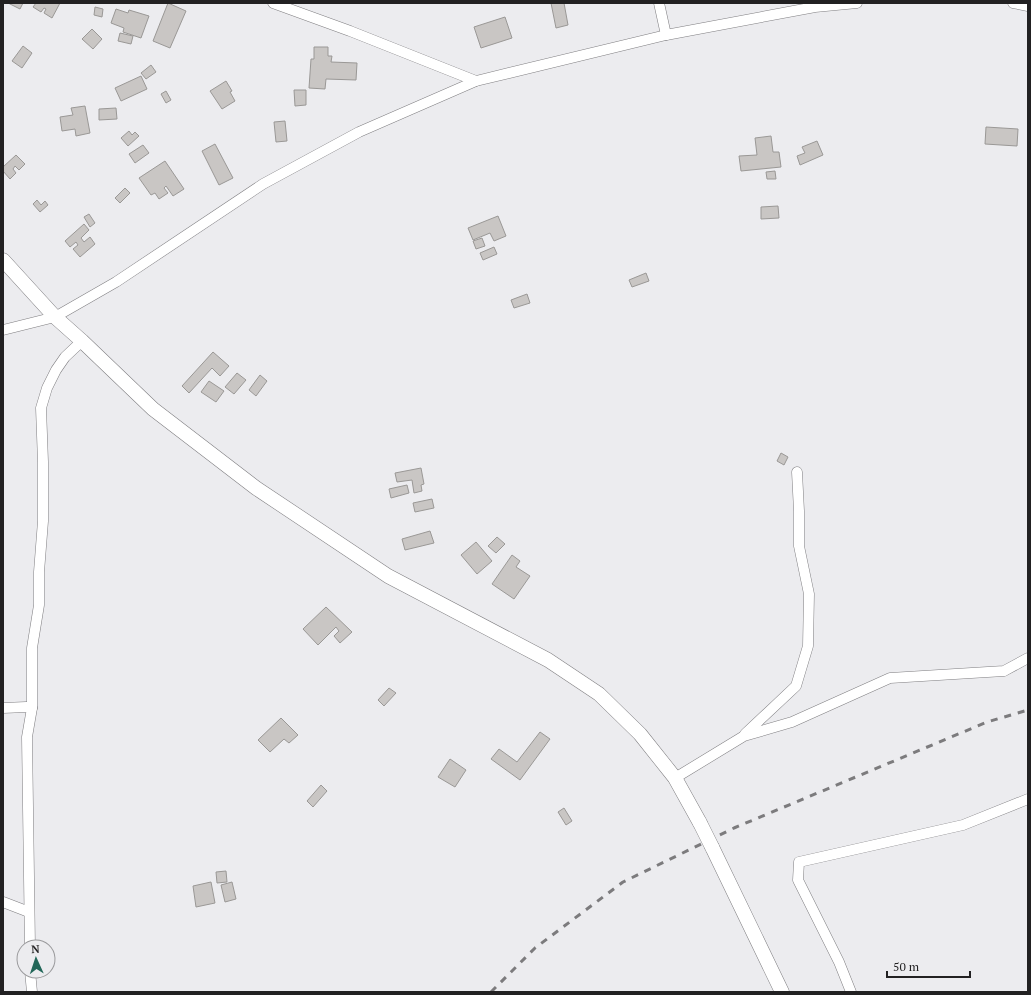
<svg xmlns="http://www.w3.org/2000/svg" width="1031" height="995" font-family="'PT Serif',serif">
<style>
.building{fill:#c9c6c4;stroke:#9a9896}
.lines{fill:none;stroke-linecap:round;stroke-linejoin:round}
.street-casing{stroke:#7f7e81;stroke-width:11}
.secondary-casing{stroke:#7f7e81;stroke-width:15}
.street{stroke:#fff;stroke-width:10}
.secondary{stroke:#fff;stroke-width:14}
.rail{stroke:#7c7b7d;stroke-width:3;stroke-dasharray:7 7;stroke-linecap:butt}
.secondary-bridge-casing{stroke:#7f7e81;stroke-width:15;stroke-linecap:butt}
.secondary-bridge{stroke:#fff;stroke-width:14}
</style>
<rect width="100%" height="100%" fill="#ececef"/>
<!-- building -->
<g class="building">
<polygon points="8,3 23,3 20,9"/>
<polygon points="36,3 60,3 52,18 44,13 46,9 44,8 41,12 33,7"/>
<polygon points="168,3 186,11 170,48 153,41"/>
<polygon points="551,3 564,3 568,25 556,28"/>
<polygon points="95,7 103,9 102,17 94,15"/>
<polygon points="116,9 128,13 129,10 149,16 141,38 123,32 124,28 111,23"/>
<polygon points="505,17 512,38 481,48 474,27"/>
<polygon points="92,29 102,39 93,49 82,39"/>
<polygon points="120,33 133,36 131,44 118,41"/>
<polygon points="23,46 32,53 22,68 12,61"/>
<polygon points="314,47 328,47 328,56 332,56 331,62 357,63 356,80 326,79 325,89 309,88 311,59 314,59"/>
<polygon points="151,65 156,72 146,79 141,73"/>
<polygon points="141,76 147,89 121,101 115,88"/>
<polygon points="226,81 232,91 230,92 235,101 222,109 210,91"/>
<polygon points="294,90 306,90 306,105 295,106"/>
<polygon points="166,91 171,100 166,103 161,94"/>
<polygon points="85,106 90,133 76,136 75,129 62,131 60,117 73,115 71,108"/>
<polygon points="116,108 117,119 99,120 99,109"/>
<polygon points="285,121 287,141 276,142 274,122"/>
<polygon points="986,127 1018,129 1017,146 985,144"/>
<polygon points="129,131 132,135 135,132 139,136 128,146 121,138"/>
<polygon points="771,136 773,152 779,152 781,167 741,171 739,156 757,155 755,138"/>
<polygon points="817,141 823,155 800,165 797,156 805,153 802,147"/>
<polygon points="215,144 233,178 219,185 202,151"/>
<polygon points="143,145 149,153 135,163 129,154"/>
<polygon points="16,155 25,164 19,170 15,166 13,169 16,173 10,179 3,171 3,167"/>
<polygon points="165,161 184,189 173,196 166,186 164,188 168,193 159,199 155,193 151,195 139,178"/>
<polygon points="775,171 776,179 767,179 766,172"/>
<polygon points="125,188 130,193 120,203 115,198"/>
<polygon points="37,200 41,205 45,201 48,205 40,212 33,204"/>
<polygon points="778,206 779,218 761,219 761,207"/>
<polygon points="89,214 95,223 90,227 84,217"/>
<polygon points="498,216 506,236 494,241 490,233 473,240 468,228"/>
<polygon points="84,224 89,230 81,238 84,242 90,237 95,244 80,257 73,249 78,245 76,242 70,247 65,241"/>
<polygon points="482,238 485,246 476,249 473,241"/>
<polygon points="494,247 497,254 483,260 480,253"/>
<polygon points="646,273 649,281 632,287 629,280"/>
<polygon points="527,294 530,303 514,308 511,300"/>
<polygon points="213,352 229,366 220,376 212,368 189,393 182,386"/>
<polygon points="237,373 246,380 234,394 225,387"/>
<polygon points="260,375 267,381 256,396 249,390"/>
<polygon points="209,381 224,391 216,402 201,392"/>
<polygon points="781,453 788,457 784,465 777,461"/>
<polygon points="421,468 424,484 421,485 422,491 414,493 412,480 397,482 395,473"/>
<polygon points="407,485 409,493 391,498 389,489"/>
<polygon points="432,499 434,508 415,512 413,503"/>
<polygon points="430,531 434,543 405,550 402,539"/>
<polygon points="497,537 505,544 496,553 488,546"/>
<polygon points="476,542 492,561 477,574 461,555"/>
<polygon points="512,555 520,561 516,567 530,576 514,599 492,584"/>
<polygon points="326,607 352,632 340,643 334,636 339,631 336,627 318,645 303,629"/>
<polygon points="389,688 396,693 384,706 378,700"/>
<polygon points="281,718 298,735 289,743 284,739 270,752 258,740"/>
<polygon points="540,732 550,739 520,780 491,759 499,749 517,762"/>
<polygon points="450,759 466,770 455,787 438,777"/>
<polygon points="321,785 327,791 313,807 307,801"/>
<polygon points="564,808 572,821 566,825 558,812"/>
<polygon points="226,871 227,882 217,883 216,872"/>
<polygon points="211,882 215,903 196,907 193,886"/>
<polygon points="232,882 236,899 225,902 221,885"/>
</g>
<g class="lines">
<defs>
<g id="street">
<polyline points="273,3 350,31 476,81"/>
<polyline points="659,3 666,35"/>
<polyline points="1013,3 1028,6"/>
<polyline points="3,330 55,317 116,282 263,184 359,132 476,81 666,35 815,7 857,3"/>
<polyline points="3,708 26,707 32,708"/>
<polyline points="745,734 796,686 808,646 809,594 799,546 799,511 797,472"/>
<polyline points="675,778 744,736 792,722 890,678 1004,671 1028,658"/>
<polyline points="3,902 29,912"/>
<polyline points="30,947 27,737 32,708 32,648 39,605 39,572 43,521 43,462 41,408 47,388 56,370 65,357 82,341"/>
<polyline points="30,971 32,992"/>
<polyline points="851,992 839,962 798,880 799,862 963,825 1028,799"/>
</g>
<g id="secondary">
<polyline points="3,260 55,317 82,341 153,409 256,488 388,576 548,660 599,694 640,734 675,778 700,823"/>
<polyline points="712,847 782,992"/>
</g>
</defs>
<!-- street casing -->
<use href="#street" class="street-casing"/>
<!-- secondary casing -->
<use href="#secondary" class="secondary-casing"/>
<!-- street -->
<use href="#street" class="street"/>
<!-- secondary -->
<use href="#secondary" class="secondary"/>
<!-- rail -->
<polyline class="rail" points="491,992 535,948 623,882 734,828 987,722 1028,710"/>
<defs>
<polyline id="secondary-bridge" points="700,823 712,847"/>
</defs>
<!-- secondary-bridge casing -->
<use href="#secondary-bridge" class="secondary-bridge-casing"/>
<!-- secondary-bridge -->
<use href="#secondary-bridge" class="secondary-bridge"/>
</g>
<!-- border -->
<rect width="1031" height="995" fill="none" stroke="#222122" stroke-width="8"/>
<!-- north arrow -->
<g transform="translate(36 959) rotate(357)"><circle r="19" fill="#ececef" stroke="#9b9b9d"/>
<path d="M0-3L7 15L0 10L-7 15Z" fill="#226759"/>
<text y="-6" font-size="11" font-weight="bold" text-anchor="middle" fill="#222122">N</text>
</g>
<!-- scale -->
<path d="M887 971v6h83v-6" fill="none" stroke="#222122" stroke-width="2"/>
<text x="893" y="971" font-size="12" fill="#222122" stroke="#ececef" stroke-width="3" paint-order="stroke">50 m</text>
</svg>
